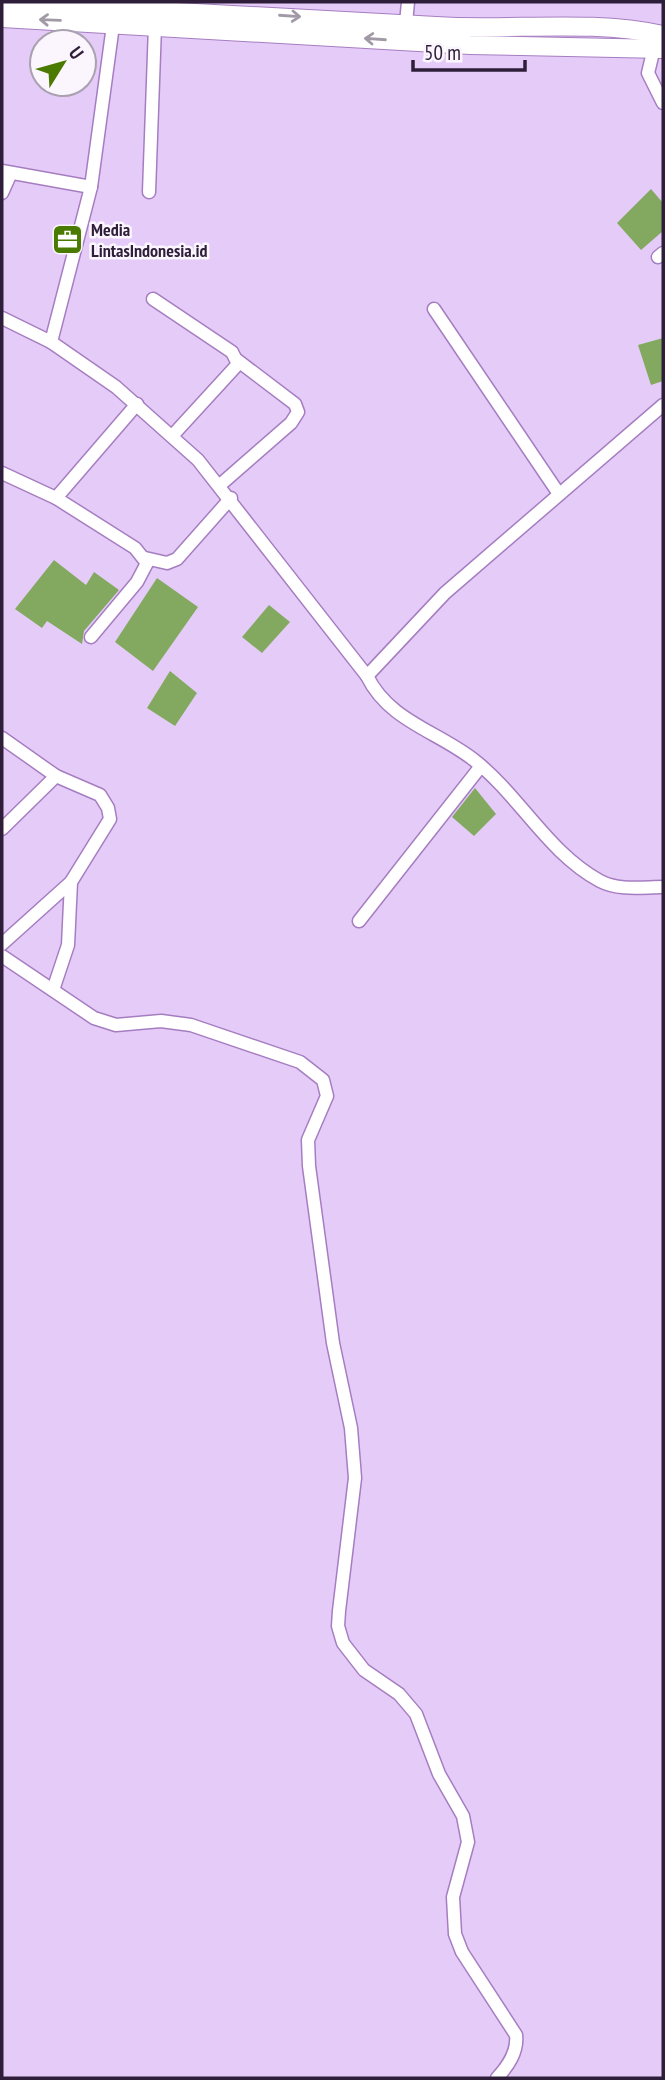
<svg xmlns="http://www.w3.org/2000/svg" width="665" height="2080" font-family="'PT Sans Narrow',sans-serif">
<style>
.building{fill:#83a960}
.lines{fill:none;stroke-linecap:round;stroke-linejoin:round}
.minor-casing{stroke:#a67dc1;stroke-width:15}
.secondary-casing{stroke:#a67dc1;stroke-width:20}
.minor{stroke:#fff;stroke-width:12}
.secondary{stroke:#fff;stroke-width:18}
.oneway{stroke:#a19aa6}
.labels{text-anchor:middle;stroke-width:5;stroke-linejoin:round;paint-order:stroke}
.poi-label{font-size:18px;font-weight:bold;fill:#2f1e3a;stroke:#fbf6fe;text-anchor:start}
</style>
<rect width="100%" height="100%" fill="#e5ccf8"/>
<!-- building -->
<g class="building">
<polygon points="651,189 663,203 663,231 641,250 617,223"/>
<polygon points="663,338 663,381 651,385 638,345"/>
<polygon points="54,560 86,585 94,572 119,590 84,631 82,644 47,621 42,628 15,609"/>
<polygon points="157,578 198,607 153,671 115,642"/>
<polygon points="269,605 290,622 262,653 242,637"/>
<polygon points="170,671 197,693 175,726 147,708"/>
<polygon points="475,788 496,814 474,836 452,817"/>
</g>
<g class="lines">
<defs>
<g id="minor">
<polyline points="114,18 91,187 51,342 116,387 198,460 367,676 445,593 663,405"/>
<polyline points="406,23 408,2"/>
<polyline points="655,44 648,73 663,103"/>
<polyline points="2,171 91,187"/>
<polyline points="149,192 155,26"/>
<polyline points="2,193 11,173"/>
<polyline points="658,257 663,253"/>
<polyline points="153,299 232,352 238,364 173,435"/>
<polyline points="434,309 559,494"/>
<polyline points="2,318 51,342"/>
<polyline points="2,473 56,498 137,404"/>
<polyline points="220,485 291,423 298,412 295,404 237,360"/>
<polyline points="56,498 135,548 147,563 137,582 91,637"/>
<polyline points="145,558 167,563 177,559 231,498"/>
<path d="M367 676C389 721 437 731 474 760 520 796 547 852 600 881 619 891 643 887 663 887"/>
<polyline points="2,738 56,776 100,795 108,808 110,819 71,882 2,944"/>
<polyline points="2,829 56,776"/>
<polyline points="359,921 481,766"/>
<path d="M2 956 94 1018 116 1025 161 1021 191 1025 300 1062 323 1080 327 1096 308 1140 309 1166 333 1343 351 1428 355 1478 339 1611 338 1626 343 1643 364 1670 399 1694 416 1714 439 1774 463 1816 468 1842 453 1897 455 1934 462 1952 516 2035C518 2052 508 2066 497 2078"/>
<polyline points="53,990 68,945 71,882"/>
</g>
<g id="secondary">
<path d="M2 3C147 11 291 17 436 26 511 31 588 19 663 35"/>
<polyline points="2,18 470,45 663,49"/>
</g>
</defs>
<!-- minor casing -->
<use href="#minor" class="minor-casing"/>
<!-- secondary casing -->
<use href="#secondary" class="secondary-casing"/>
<!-- minor -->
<use href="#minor" class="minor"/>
<!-- secondary -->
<use href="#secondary" class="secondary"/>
</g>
<!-- one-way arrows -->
<defs><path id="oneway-shaft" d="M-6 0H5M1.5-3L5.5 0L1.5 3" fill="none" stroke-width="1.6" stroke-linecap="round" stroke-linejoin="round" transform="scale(1.75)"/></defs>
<g class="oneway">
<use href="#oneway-shaft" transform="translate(290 16) rotate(4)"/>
<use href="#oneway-shaft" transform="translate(50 20) rotate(-178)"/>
<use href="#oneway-shaft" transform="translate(375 39) rotate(-176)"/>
</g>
<!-- icons -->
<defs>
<symbol id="office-square" viewBox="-11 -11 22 22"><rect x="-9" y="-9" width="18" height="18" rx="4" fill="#4a7a00" stroke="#fbf6fe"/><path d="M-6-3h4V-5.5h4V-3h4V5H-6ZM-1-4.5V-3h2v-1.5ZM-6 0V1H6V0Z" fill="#fff"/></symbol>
</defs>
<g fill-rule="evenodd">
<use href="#office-square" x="50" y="222" width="35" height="35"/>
</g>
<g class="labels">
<!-- poi labels -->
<g class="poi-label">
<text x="91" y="236">Media<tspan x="91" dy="21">LintasIndonesia.id</tspan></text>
</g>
</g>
<!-- border -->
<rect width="665" height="2080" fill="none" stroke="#2f1e3a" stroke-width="7"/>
<!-- north arrow -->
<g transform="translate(63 63) rotate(53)"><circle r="33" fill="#fbf6fe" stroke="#a9a0b0" stroke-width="2"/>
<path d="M0-5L12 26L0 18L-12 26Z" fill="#4a7a00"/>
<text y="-10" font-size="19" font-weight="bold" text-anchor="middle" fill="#2f1e3a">U</text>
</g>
<!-- scale -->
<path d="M413 60v10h112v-10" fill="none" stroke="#2f1e3a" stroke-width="3.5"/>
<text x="424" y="60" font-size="21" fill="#2f1e3a" stroke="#fbf6fe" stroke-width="5" paint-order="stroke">50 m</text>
</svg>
